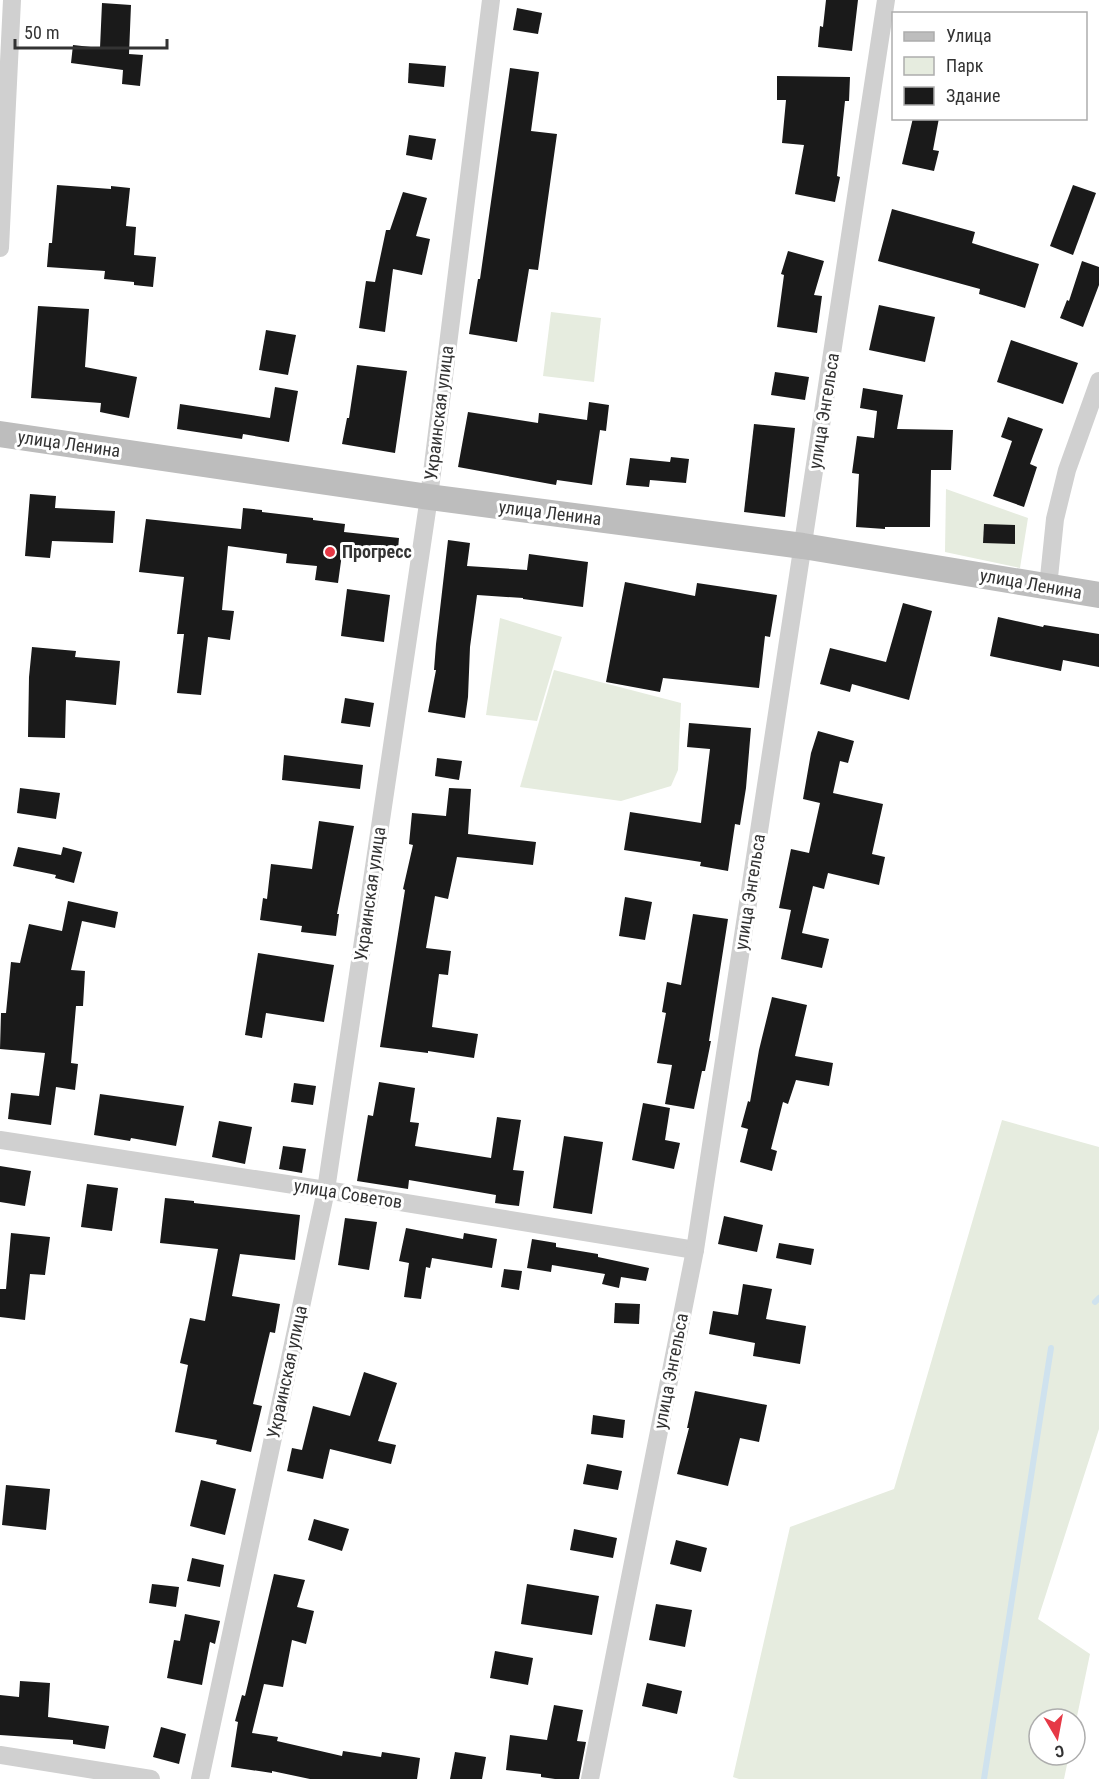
<svg xmlns="http://www.w3.org/2000/svg" width="1099" height="1779" font-family="'Roboto Condensed',sans-serif">
<style>
.green{fill:#e6ecdf}
.lines{fill:none;stroke-linecap:round;stroke-linejoin:round}
.stream{stroke:#cfe2ee;stroke-width:6}
.building{fill:#1a1a1a}
.street{stroke:#d0d0d0;stroke-width:18}
.secondary{stroke:#bdbdbd;stroke-width:26}
.poi-dot{fill:#e63946;stroke:#fff;stroke-width:2}
.labels{text-anchor:middle;stroke-width:6;stroke-linejoin:round;paint-order:stroke}
.street-label{font-size:18px;fill:#333;stroke:#fff}
.poi-label{font-size:18px;font-weight:bold;fill:#333;stroke:#fff;text-anchor:start}
</style>
<rect width="100%" height="100%" fill="#fff"/>
<!-- green -->
<g class="green">
<polygon points="551,312 601,318 594,382 543,376"/>
<polygon points="946,489 1028,518 1020,568 945,552"/>
<polygon points="500,618 562,637 537,721 486,715"/>
<polygon points="554,670 681,703 678,770 671,786 621,801 520,787"/>
<polygon points="1002,1120 1099,1147 1099,1429 1038,1619 1090,1654 1075,1726 1075,1719 1039,1719 1039,1755 1069,1755 1064,1779 739,1779 733,1777 790,1527 894,1489"/>
</g>
<g class="lines">
<!-- stream -->
<g class="stream">
<polyline points="1095,1302 1099,1298"/>
<polyline points="984,1779 1051,1348"/>
</g>
</g>
<!-- building -->
<g class="building">
<polygon points="826,0 858,0 852,51 818,47 820,26 823,27"/>
<polygon points="102,3 131,5 129,54 143,55 140,86 122,84 123,70 71,63 73,45 100,48"/>
<polygon points="517,8 542,13 538,34 513,30"/>
<polygon points="409,63 446,66 444,87 408,83"/>
<polygon points="510,68 539,72 531,131 557,134 538,270 529,269 517,342 469,334 478,279 480,279"/>
<polygon points="777,76 850,77 849,101 845,101 837,176 840,177 835,202 795,194 804,145 782,143 786,100 777,100"/>
<polygon points="913,118 939,118 933,150 939,151 934,171 902,164"/>
<polygon points="409,135 436,139 432,160 406,155"/>
<polygon points="57,185 111,189 111,186 130,188 126,226 136,227 134,255 156,257 153,287 134,285 134,282 104,279 105,271 47,267 49,243 52,243"/>
<polygon points="1073,185 1096,193 1073,255 1050,246"/>
<polygon points="403,192 427,198 416,236 430,239 422,275 393,269 385,332 359,328 366,281 375,282 386,230 390,230"/>
<polygon points="892,209 975,232 972,243 1039,264 1025,308 979,294 980,289 878,261"/>
<polygon points="788,251 824,261 814,295 822,296 817,333 777,327 784,275 781,274"/>
<polygon points="1082,261 1099,267 1099,285 1083,327 1060,318 1067,300 1069,301"/>
<polygon points="879,305 935,317 925,362 869,350"/>
<polygon points="38,306 89,309 85,367 137,377 129,418 100,412 101,403 31,398"/>
<polygon points="266,330 296,335 288,375 259,370"/>
<polygon points="1011,340 1078,363 1063,404 997,382"/>
<polygon points="357,365 407,371 395,453 342,444 347,418 349,418"/>
<polygon points="775,372 809,377 805,400 771,395"/>
<polygon points="275,387 298,391 289,442 243,434 242,439 177,429 180,404 270,418"/>
<polygon points="863,388 903,395 897,429 953,430 951,470 931,470 930,527 885,527 885,529 856,527 859,474 852,473 857,436 874,438 877,411 860,408"/>
<polygon points="589,402 609,405 606,431 600,430 592,485 557,480 556,485 458,467 468,412 538,423 539,413 587,420"/>
<polygon points="1008,417 1043,429 1030,464 1037,467 1024,507 993,496 1012,441 1001,437"/>
<polygon points="754,424 795,428 785,517 744,512"/>
<polygon points="671,457 689,459 686,483 650,480 649,487 626,485 630,458 670,462"/>
<polygon points="30,494 56,496 55,508 115,511 113,543 52,541 50,558 25,556"/>
<polygon points="243,508 262,510 262,512 313,518 313,520 345,524 344,532 399,538 397,560 342,554 338,583 315,580 317,566 286,563 287,554 228,546 222,610 234,611 230,640 208,637 201,695 177,693 184,634 177,634 184,577 139,572 146,519 241,529"/>
<polygon points="984,524 1015,525 1015,544 983,543"/>
<polygon points="448,540 470,543 467,566 527,570 529,554 588,562 583,607 523,599 523,598 477,595 470,647 468,697 465,718 428,712 436,670 434,670 436,644"/>
<polygon points="625,582 695,596 697,583 777,595 770,637 765,636 759,688 663,678 660,692 606,682"/>
<polygon points="347,589 390,595 384,642 341,636"/>
<polygon points="903,603 932,611 909,700 852,684 850,692 820,684 830,648 886,662"/>
<polygon points="998,617 1043,627 1044,625 1099,634 1099,667 1063,660 1061,671 990,656"/>
<polygon points="32,647 76,651 75,657 120,661 116,705 66,700 65,738 28,737 29,677"/>
<polygon points="345,698 374,703 370,727 341,723"/>
<polygon points="689,723 751,728 746,788 740,825 735,824 728,871 700,866 701,862 624,850 630,812 701,823 710,749 687,747"/>
<polygon points="818,731 854,741 848,763 840,761 833,793 883,804 872,854 885,857 879,885 828,873 824,889 813,886 802,933 829,939 822,968 781,959 791,910 779,908 791,849 809,853 820,803 803,799 811,753"/>
<polygon points="284,755 363,765 360,789 282,780"/>
<polygon points="437,758 462,761 459,780 435,776"/>
<polygon points="20,788 60,793 56,819 17,813"/>
<polygon points="449,788 471,789 468,834 536,842 533,865 457,857 448,899 435,896 426,948 451,951 448,975 439,974 432,1027 478,1034 474,1058 428,1051 428,1053 380,1047 405,890 403,889 413,845 409,844 412,813 446,816"/>
<polygon points="319,821 354,826 337,914 339,914 336,936 301,932 302,926 260,920 263,898 267,899 271,864 312,869"/>
<polygon points="18,847 61,855 63,847 82,852 74,883 55,878 56,875 13,866"/>
<polygon points="625,897 652,902 645,940 619,936"/>
<polygon points="68,901 118,912 115,928 82,921 71,970 85,971 83,1006 76,1006 71,1063 78,1064 75,1090 56,1087 51,1125 8,1119 11,1093 39,1096 45,1053 0,1049 1,1013 6,1013 11,962 20,963 29,924 62,931"/>
<polygon points="693,914 728,919 709,1041 711,1041 705,1071 702,1071 694,1109 665,1104 672,1065 657,1063 666,1013 662,1012 667,982 681,985"/>
<polygon points="258,953 334,965 324,1022 266,1013 262,1038 245,1035"/>
<polygon points="772,997 807,1005 795,1056 833,1063 829,1086 796,1080 788,1104 783,1102 771,1149 777,1151 772,1171 740,1162 748,1129 741,1127 748,1101 750,1102 759,1050"/>
<polygon points="379,1082 415,1088 410,1122 419,1123 415,1146 491,1158 497,1117 521,1120 513,1170 524,1171 519,1206 495,1203 496,1195 409,1180 408,1189 357,1181 368,1115 373,1116"/>
<polygon points="294,1083 316,1086 313,1105 291,1102"/>
<polygon points="100,1094 184,1106 176,1146 131,1138 130,1141 94,1135"/>
<polygon points="643,1103 670,1108 665,1140 680,1143 674,1169 632,1160"/>
<polygon points="219,1121 252,1127 245,1164 212,1157"/>
<polygon points="564,1136 603,1142 592,1214 553,1208"/>
<polygon points="283,1146 306,1149 302,1173 279,1169"/>
<polygon points="0,1166 31,1171 25,1206 0,1202"/>
<polygon points="87,1184 118,1188 112,1231 81,1227"/>
<polygon points="165,1198 194,1201 194,1203 300,1215 295,1260 240,1254 232,1296 280,1304 275,1333 270,1332 253,1404 262,1406 251,1452 216,1444 217,1440 175,1432 188,1365 180,1363 190,1318 205,1321 218,1249 160,1243"/>
<polygon points="724,1216 763,1225 757,1252 718,1244"/>
<polygon points="345,1218 377,1222 369,1270 338,1265"/>
<polygon points="406,1228 463,1239 464,1233 497,1239 492,1268 432,1258 430,1268 426,1267 421,1299 404,1297 409,1263 399,1261"/>
<polygon points="11,1233 50,1237 45,1275 30,1274 25,1320 0,1317 0,1289 6,1289"/>
<polygon points="532,1239 556,1243 556,1247 598,1254 598,1257 649,1268 646,1281 621,1277 619,1288 602,1284 605,1274 552,1265 551,1272 527,1268"/>
<polygon points="779,1243 814,1249 811,1265 776,1258"/>
<polygon points="504,1269 522,1271 519,1290 501,1287"/>
<polygon points="743,1284 772,1289 766,1319 806,1326 800,1364 753,1356 755,1343 709,1334 713,1311 738,1315"/>
<polygon points="615,1303 640,1304 639,1324 614,1323"/>
<polygon points="364,1372 397,1383 378,1441 396,1445 391,1464 330,1449 323,1479 287,1471 292,1448 302,1450 313,1406 350,1416"/>
<polygon points="695,1391 767,1405 759,1442 740,1438 728,1486 677,1474 689,1428 687,1428"/>
<polygon points="593,1415 625,1420 623,1438 591,1434"/>
<polygon points="587,1464 622,1471 618,1490 583,1484"/>
<polygon points="201,1480 236,1489 225,1535 190,1526"/>
<polygon points="6,1485 50,1489 46,1530 2,1525"/>
<polygon points="314,1519 349,1529 342,1551 308,1540"/>
<polygon points="574,1529 617,1538 613,1558 570,1550"/>
<polygon points="676,1540 707,1548 701,1572 670,1564"/>
<polygon points="192,1558 224,1565 220,1587 187,1581"/>
<polygon points="274,1574 305,1580 297,1607 314,1611 306,1644 292,1640 283,1687 264,1684 252,1733 278,1737 277,1741 342,1756 343,1751 381,1757 382,1752 420,1758 417,1779 310,1779 272,1771 272,1773 231,1767 238,1722 235,1721 242,1695 245,1696"/>
<polygon points="152,1584 179,1587 176,1607 149,1603"/>
<polygon points="527,1584 599,1596 592,1635 521,1624"/>
<polygon points="656,1604 692,1610 685,1647 649,1640"/>
<polygon points="185,1614 220,1621 215,1644 210,1642 202,1685 167,1678 174,1640 180,1641"/>
<polygon points="495,1651 533,1658 528,1685 490,1678"/>
<polygon points="20,1681 50,1683 48,1717 109,1726 105,1749 73,1744 73,1740 0,1735 0,1695 19,1697"/>
<polygon points="647,1683 682,1691 677,1714 642,1706"/>
<polygon points="554,1705 583,1710 577,1741 586,1742 579,1779 555,1779 541,1777 541,1774 506,1770 510,1735 547,1740"/>
<polygon points="161,1727 186,1734 179,1764 153,1757"/>
<polygon points="455,1752 486,1757 482,1779 450,1779"/>
</g>
<g class="lines">
<!-- street -->
<g class="street">
<polyline points="0,248 12,0"/>
<polyline points="1048,587 1055,519 1067,470 1099,381"/>
<polyline points="0,1140 326,1190 695,1250"/>
<polyline points="0,1755 151,1779"/>
<polyline points="200,1779 326,1190 429,497 491,0"/>
<polyline points="590,1779 695,1250 886,0"/>
</g>
<!-- secondary -->
<polyline class="secondary" points="0,434 429,497 803,546 1099,595"/>
</g>
<!-- markers -->
<circle class="poi-dot" cx="330" cy="552" r="6"/>
<g class="labels">
<!-- street labels -->
<g class="street-label">
<text transform="translate(824 411) rotate(-81)" y="6">улица Энгельса</text>
<text transform="translate(439 413) rotate(-83)" y="6">Украинская улица</text>
<text transform="translate(69 444) rotate(8)" y="6">улица Ленина</text>
<text transform="translate(550 513) rotate(7)" y="6">улица Ленина</text>
<text transform="translate(1031 584) rotate(10)" y="6">улица Ленина</text>
<text transform="translate(750 892) rotate(-81)" y="6">улица Энгельса</text>
<text transform="translate(370 894) rotate(-82)" y="6">Украинская улица</text>
<text transform="translate(348 1194) rotate(9)" y="6">улица Советов</text>
<text transform="translate(671 1371) rotate(-79)" y="6">улица Энгельса</text>
<text transform="translate(287 1372) rotate(-78)" y="6">Украинская улица</text>
</g>
<!-- poi labels -->
<g class="poi-label">
<text x="342" y="558">Прогресс</text>
</g>
</g>
<!-- legend -->
<rect x="892" y="12" width="195" height="108" fill="#ffffff" stroke="#adadad" stroke-width="1.5"/>
<rect x="904" y="32" width="30" height="9" fill="#bdbdbd" stroke="#adadad" stroke-width="1.5"/>
<text x="946" y="42" font-size="18" fill="#333333">Улица</text>
<rect x="904" y="57" width="30" height="18" fill="#e6ecdf" stroke="#adadad" stroke-width="1.5"/>
<text x="946" y="72" font-size="18" fill="#333333">Парк</text>
<rect x="904" y="87" width="30" height="18" fill="#1a1a1a" stroke="#adadad" stroke-width="1.5"/>
<text x="946" y="102" font-size="18" fill="#333333">Здание</text>
<!-- north arrow -->
<g transform="translate(1057 1737) rotate(170)"><circle r="28" fill="#ffffff" stroke="#adadad" stroke-width="1.5"/>
<path d="M0-4.5L10 22L0 15L-10 22Z" fill="#e63946"/>
<text y="-9" font-size="16" font-weight="bold" text-anchor="middle" fill="#333333">С</text>
</g>
<!-- scale -->
<path d="M15 39v9h152v-9" fill="none" stroke="#333333" stroke-width="3"/>
<text x="24" y="39" font-size="18" fill="#333333" stroke="#ffffff" stroke-width="4.5" paint-order="stroke">50 m</text>
</svg>
